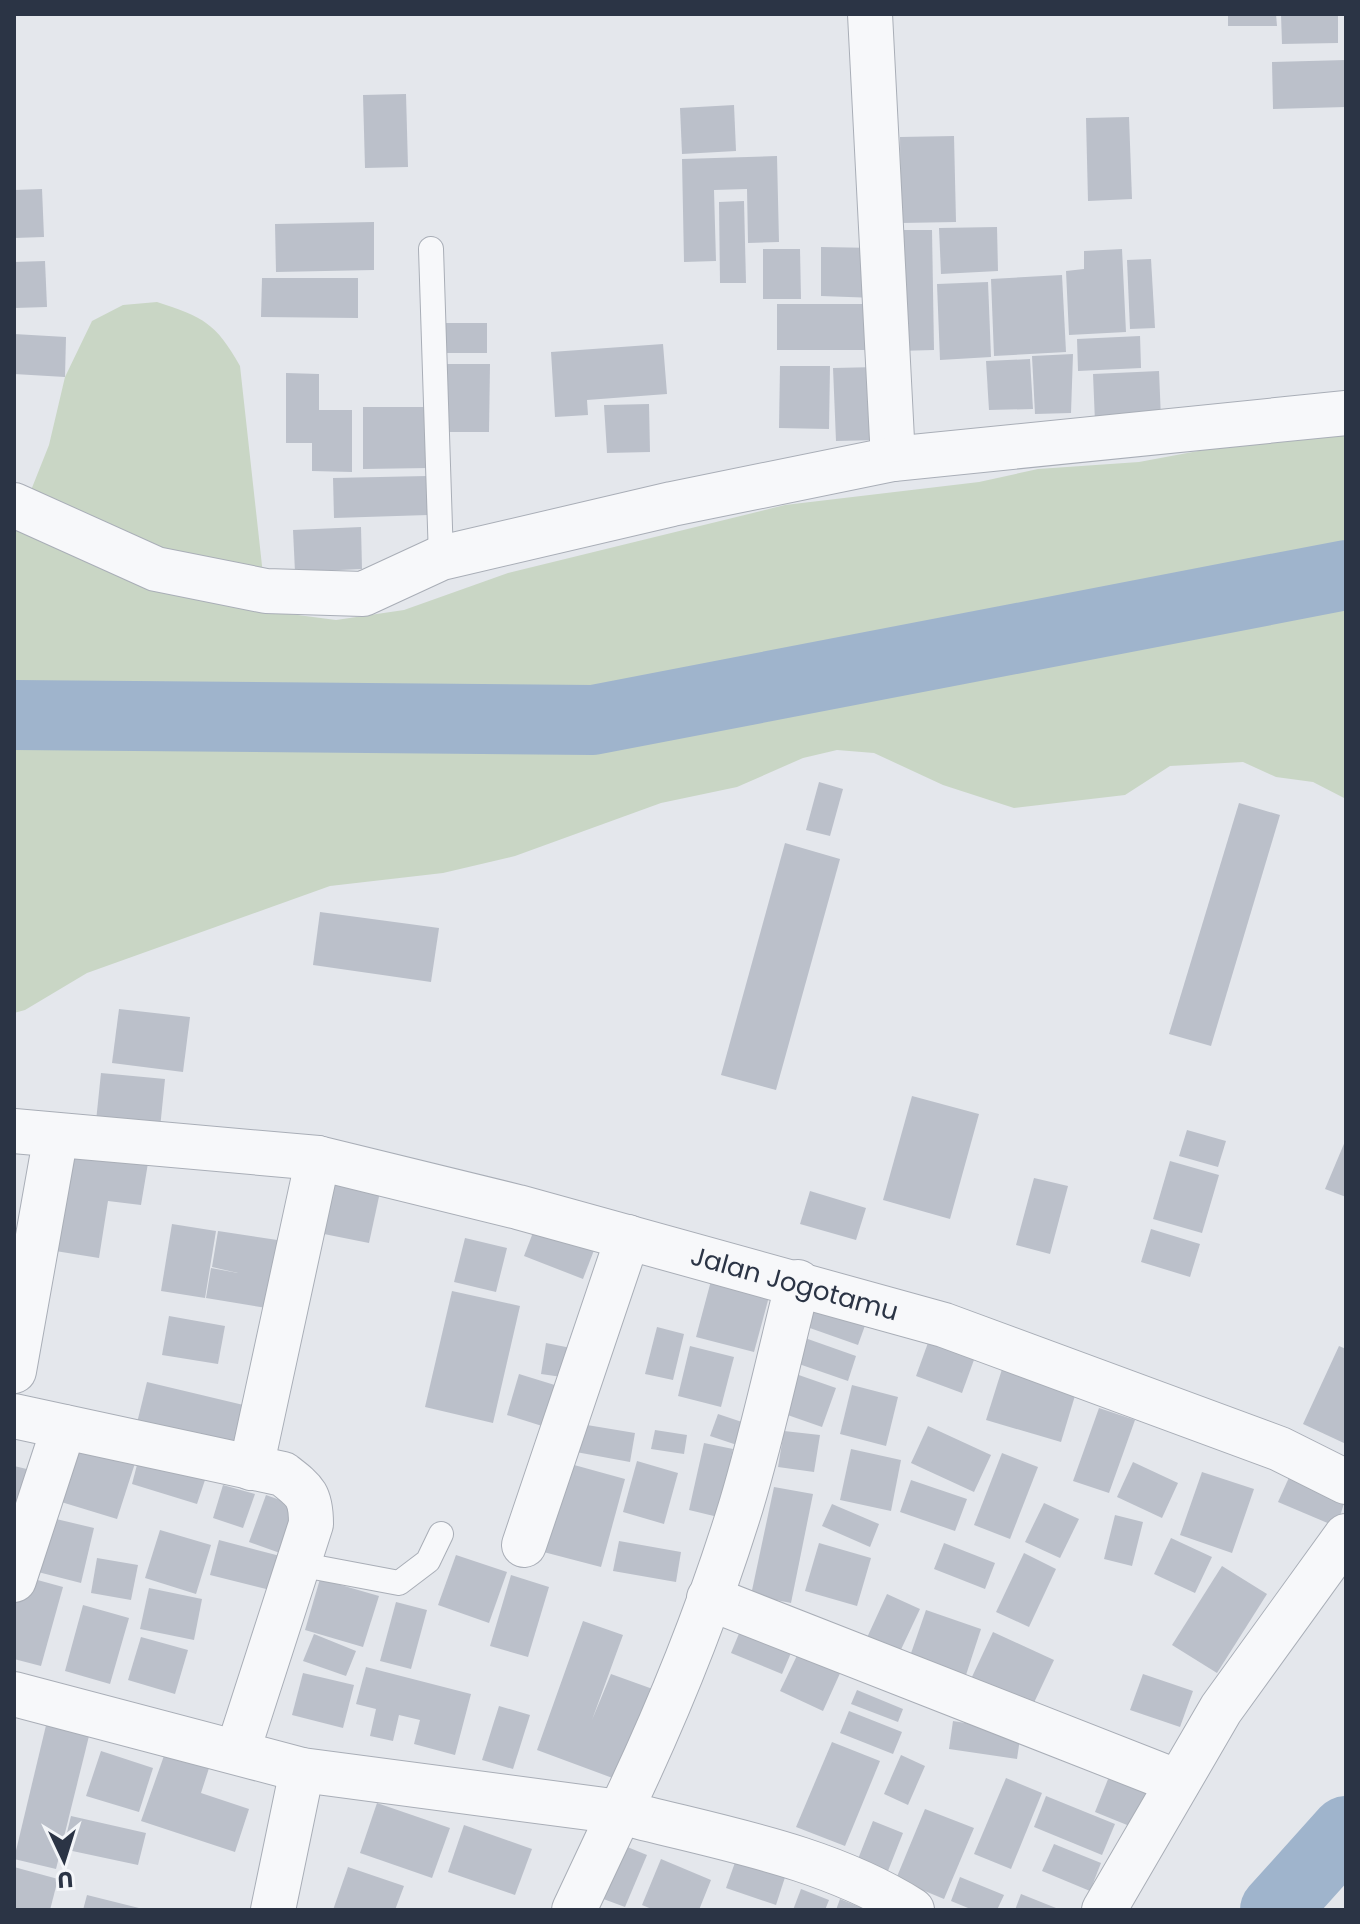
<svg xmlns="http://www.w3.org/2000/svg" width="1360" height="1924" font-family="Poppins,sans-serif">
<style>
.green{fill:#c9d6c5}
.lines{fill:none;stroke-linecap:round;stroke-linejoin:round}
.river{stroke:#9fb4cc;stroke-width:70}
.building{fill:#bbc0ca}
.lane-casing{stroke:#a9aeb7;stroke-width:26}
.street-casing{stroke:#a9aeb7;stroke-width:46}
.lane{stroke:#f7f8fa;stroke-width:24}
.street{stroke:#f7f8fa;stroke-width:44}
.labels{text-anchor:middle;stroke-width:7;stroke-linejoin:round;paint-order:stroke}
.street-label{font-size:26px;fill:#2b3445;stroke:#f4f6f9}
</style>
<rect width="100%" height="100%" fill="#e4e7ec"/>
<!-- green -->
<path class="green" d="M157 302C203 317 216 323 240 366L267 611 336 620 404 610 508 573 785 505 979 482 1038 469 1139 462 1241 443 1346 435V799L1313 782 1276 777 1243 762 1170 766 1125 795 1014 808 943 785 874 753 837 750 803 758 737 787 661 803 515 856 443 873 330 886 87 973 25 1010 14 1013V533L49 445 65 377 92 321 123 305Z"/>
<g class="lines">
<!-- river -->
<g class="river">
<polyline points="14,715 593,720 1346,575"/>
<polyline points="1275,1910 1346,1831"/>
</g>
</g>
<!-- building -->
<g class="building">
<polygon points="1228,14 1276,14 1277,26 1228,26"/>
<polygon points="1281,14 1338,14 1338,43 1282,44"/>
<polygon points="1346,60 1346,107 1273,109 1272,62"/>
<polygon points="406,94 408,167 365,168 363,95"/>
<polygon points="734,105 736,151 682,154 680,108"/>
<polygon points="1129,117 1132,199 1088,201 1086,118"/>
<polygon points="954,136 956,222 901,223 900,137"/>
<polygon points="777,156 779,242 748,243 747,189 714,190 716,261 684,262 682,159"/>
<polygon points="42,189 44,237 14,238 14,190"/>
<polygon points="744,201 746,283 720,283 719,202"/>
<polygon points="374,222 374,270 276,272 275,224"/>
<polygon points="997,227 998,271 941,274 939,228"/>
<polygon points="895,230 932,230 934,350 897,351"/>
<polygon points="821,247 877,248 876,298 821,296"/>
<polygon points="763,249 800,249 801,299 763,299"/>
<polygon points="1122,249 1126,332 1069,335 1066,271 1084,269 1084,251"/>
<polygon points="1151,259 1155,328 1130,329 1127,260"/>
<polygon points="45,261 47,307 14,308 14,262"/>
<polygon points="1062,275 1066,352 994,356 991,279"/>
<polygon points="262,278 358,278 358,318 261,317"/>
<polygon points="988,282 991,357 940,360 937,284"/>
<rect x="777" y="304" width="99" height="46"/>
<polygon points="440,323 487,323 487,353 439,353"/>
<polygon points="14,334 66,337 65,377 14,374"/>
<polygon points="1140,336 1141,368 1078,371 1077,339"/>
<polygon points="663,344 667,394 587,400 588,415 555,417 551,352"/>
<polygon points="1073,354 1071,413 1035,414 1032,356"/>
<polygon points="1030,359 1033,409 989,410 986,361"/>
<polygon points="444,364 490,364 489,432 444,432"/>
<polygon points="780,366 830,366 829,429 779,428"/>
<polygon points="878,367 880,440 836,441 833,368"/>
<polygon points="1159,371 1161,419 1095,422 1093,374"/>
<polygon points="286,373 319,374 319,410 352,410 352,472 312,471 312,443 286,443"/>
<polygon points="649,404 650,452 607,453 604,405"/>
<polygon points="363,407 428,407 429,468 363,469"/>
<polygon points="427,476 428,515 334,518 333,478"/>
<polygon points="361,527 362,569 295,572 293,530"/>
<polygon points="819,782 843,789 830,836 806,830"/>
<polygon points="1239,803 1280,815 1211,1046 1169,1034"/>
<polygon points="785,843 840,859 776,1090 721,1075"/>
<polygon points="320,912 439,928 431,982 313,965"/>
<polygon points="119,1009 190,1017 183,1072 112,1063"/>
<polygon points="101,1073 165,1079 159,1138 95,1131"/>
<polygon points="912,1096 979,1114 950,1219 883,1200"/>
<polygon points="1187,1130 1226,1141 1218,1167 1179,1156"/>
<polygon points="1346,1139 1346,1197 1325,1189"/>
<polygon points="59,1149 148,1163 141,1205 108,1201 99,1258 43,1249"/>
<polygon points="1170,1161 1219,1175 1202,1233 1153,1219"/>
<polygon points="1034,1178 1068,1186 1050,1254 1016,1245"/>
<polygon points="330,1182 380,1192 369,1243 319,1233"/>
<polygon points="810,1191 866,1208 856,1240 800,1224"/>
<polygon points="537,1222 596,1245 583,1279 524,1256"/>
<polygon points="172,1224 216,1231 205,1298 161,1291"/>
<polygon points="1151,1229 1200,1244 1190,1277 1141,1262"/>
<polygon points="218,1231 284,1241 273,1309 206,1298 211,1268 238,1273 212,1267"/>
<polygon points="465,1238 507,1248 496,1292 454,1282"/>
<polygon points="712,1277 770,1293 754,1352 696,1337"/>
<polygon points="452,1291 520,1306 493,1423 425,1407"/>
<polygon points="816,1302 867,1320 858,1345 807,1327"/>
<polygon points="169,1316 225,1326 218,1364 162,1355"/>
<polygon points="657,1327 684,1334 673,1380 645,1374"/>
<polygon points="805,1338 856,1356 848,1381 796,1363"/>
<polygon points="929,1340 975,1357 962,1393 916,1376"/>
<polygon points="546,1343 581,1350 576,1379 541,1374"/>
<polygon points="690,1346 734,1357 721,1407 678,1396"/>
<polygon points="1339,1346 1346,1349 1346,1444 1303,1424"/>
<polygon points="1003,1366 1077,1389 1061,1442 986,1420"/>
<polygon points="793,1373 836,1388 822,1427 779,1412"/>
<polygon points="519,1374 571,1390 558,1431 507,1415"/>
<polygon points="147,1382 256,1408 246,1453 136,1427"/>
<polygon points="852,1385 898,1397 886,1446 840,1434"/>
<polygon points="1099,1408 1135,1420 1109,1493 1073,1481"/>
<polygon points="718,1414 754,1426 746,1448 710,1436"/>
<polygon points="581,1424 635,1433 630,1462 576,1452"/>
<polygon points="928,1426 991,1455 974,1492 911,1463"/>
<polygon points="655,1430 687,1435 684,1454 651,1449"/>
<polygon points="784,1431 820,1435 814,1472 778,1467"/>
<polygon points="77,1442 136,1460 117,1519 58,1501"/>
<polygon points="704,1443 733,1449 718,1517 689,1510"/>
<polygon points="851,1449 901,1460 891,1511 840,1500"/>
<polygon points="1002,1453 1038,1467 1010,1539 974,1525"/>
<polygon points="556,1460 625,1479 601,1567 532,1549"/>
<polygon points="138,1461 205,1480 197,1504 132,1484"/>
<polygon points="637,1461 678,1473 664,1524 623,1512"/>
<polygon points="1133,1462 1178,1483 1162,1518 1117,1497"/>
<polygon points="14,1466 31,1470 14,1512"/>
<polygon points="1202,1472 1254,1489 1232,1553 1180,1535"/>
<polygon points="1291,1473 1346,1496 1337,1527 1278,1502"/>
<polygon points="911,1480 967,1499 955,1531 900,1512"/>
<polygon points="223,1485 255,1494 243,1528 213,1518"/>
<polygon points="774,1487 813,1494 791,1603 751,1595"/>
<polygon points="266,1495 297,1506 280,1553 249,1542"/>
<polygon points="1044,1503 1079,1519 1060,1558 1025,1542"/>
<polygon points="832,1504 879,1524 870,1547 822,1526"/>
<polygon points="1115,1515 1143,1522 1132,1566 1104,1559"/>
<polygon points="52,1518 94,1528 81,1583 38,1572"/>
<polygon points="160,1530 211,1545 196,1594 145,1578"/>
<polygon points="1171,1538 1212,1557 1195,1593 1154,1574"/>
<polygon points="219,1540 284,1557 274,1591 210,1575"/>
<polygon points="619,1541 681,1552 676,1582 613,1571"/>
<polygon points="819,1543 871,1558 857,1606 805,1591"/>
<polygon points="944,1543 995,1563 985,1589 934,1569"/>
<polygon points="1024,1553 1056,1569 1029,1627 996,1612"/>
<polygon points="456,1555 507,1572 489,1623 438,1605"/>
<polygon points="97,1558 138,1565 131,1600 91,1593"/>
<polygon points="1222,1566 1267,1594 1217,1673 1172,1645"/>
<polygon points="511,1575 549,1587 528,1657 490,1646"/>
<polygon points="23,1576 63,1587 41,1666 14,1659 14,1609"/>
<polygon points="320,1579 379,1596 363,1647 305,1630"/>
<polygon points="149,1588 202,1599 194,1640 140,1629"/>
<polygon points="887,1594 920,1609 897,1658 865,1642"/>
<polygon points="396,1602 427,1610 411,1669 380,1661"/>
<polygon points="83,1605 129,1618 110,1684 65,1671"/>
<polygon points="926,1610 981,1629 965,1678 909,1659"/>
<polygon points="745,1619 797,1639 782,1674 731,1653"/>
<polygon points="583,1621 623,1635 592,1720 611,1674 661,1692 626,1783 537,1750"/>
<polygon points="993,1632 1054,1660 1032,1707 971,1679"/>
<polygon points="314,1634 356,1651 346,1676 303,1661"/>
<polygon points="141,1637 188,1650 175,1694 128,1680"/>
<polygon points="804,1641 846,1660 823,1711 780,1691"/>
<polygon points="366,1667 471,1694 455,1755 414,1744 420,1720 399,1715 393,1741 370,1736 376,1709 356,1704"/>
<polygon points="303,1673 354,1685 343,1728 292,1715"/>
<polygon points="1143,1674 1193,1691 1180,1727 1130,1710"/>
<polygon points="857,1690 903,1709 898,1722 851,1704"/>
<polygon points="499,1706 530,1715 513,1769 482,1760"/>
<polygon points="849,1711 902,1732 893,1754 840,1733"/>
<polygon points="48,1717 91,1728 56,1869 14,1859"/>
<polygon points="953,1721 1021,1732 1017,1759 949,1749"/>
<polygon points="832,1742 880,1761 845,1846 796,1827"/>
<polygon points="166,1750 210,1765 201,1793 249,1809 235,1852 141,1821"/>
<polygon points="101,1751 153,1768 139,1812 86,1796"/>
<polygon points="901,1755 925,1766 908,1805 884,1794"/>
<polygon points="1114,1764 1152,1779 1132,1827 1095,1812"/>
<polygon points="1006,1778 1042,1793 1011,1869 974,1854"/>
<polygon points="1046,1796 1115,1824 1102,1855 1034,1827"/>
<polygon points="377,1803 450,1828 432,1878 360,1853"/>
<polygon points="925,1809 974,1828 944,1899 896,1879"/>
<polygon points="71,1816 146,1833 138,1865 63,1849"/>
<polygon points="873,1821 903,1833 886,1876 856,1864"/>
<polygon points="464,1825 532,1849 515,1895 448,1872"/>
<polygon points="620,1844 647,1855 625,1907 598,1897"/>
<polygon points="1054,1844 1101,1863 1090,1891 1042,1871"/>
<polygon points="739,1851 788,1868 776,1905 726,1888"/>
<polygon points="661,1859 711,1880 699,1910 654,1910 642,1905"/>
<polygon points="14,1867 58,1879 50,1910 14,1910"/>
<polygon points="348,1867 404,1886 395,1910 333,1910"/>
<polygon points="960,1877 1004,1895 997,1910 973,1910 951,1901"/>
<polygon points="801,1889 829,1900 825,1910 793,1910"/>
<polygon points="1021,1894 1061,1910 1015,1910"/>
<polygon points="87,1895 139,1908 138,1910 83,1910"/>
<polygon points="840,1899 867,1910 836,1910"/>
</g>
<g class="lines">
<defs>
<g id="lane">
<polyline points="431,249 441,558"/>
<polyline points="298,1564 399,1583 428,1561 441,1534"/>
</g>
<g id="street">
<polyline points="870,14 893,459"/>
<polyline points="14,505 156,569 266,591 363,594 441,558 672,504 893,459 1346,413"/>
<path id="s1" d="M14 1131 318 1158 518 1207 944 1325 1280 1449 1346 1482"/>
<polyline points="14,1371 56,1135"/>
<path d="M14 1416 283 1474C305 1491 311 1495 311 1524L238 1750"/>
<polyline points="251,1468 318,1158"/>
<polyline points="524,1545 628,1237"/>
<polyline points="14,1580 64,1427"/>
<polyline points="709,1598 1178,1782"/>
<path d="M14 1694 302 1770 620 1812C667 1714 709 1610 741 1506 763 1433 779 1357 798 1282"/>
<polyline points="273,1910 302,1770"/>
<path d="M574 1910 620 1812C719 1838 825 1855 912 1910"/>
<polyline points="1104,1910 1221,1709 1346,1536"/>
</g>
</defs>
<!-- lane casing -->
<use href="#lane" class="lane-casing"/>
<!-- street casing -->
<use href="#street" class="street-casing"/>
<!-- lane -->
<use href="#lane" class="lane"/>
<!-- street -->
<use href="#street" class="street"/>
</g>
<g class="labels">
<!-- street labels -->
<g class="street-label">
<text dy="9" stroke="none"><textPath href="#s1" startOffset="798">Jalan Jogotamu</textPath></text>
</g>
</g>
<!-- border -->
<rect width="1360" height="1924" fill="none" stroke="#2b3445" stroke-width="32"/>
<!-- north arrow -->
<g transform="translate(64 1860) rotate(176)" stroke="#f4f6f9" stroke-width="6" paint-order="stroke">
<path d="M0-6L14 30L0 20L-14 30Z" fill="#2b3445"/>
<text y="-12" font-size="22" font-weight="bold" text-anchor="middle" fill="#2b3445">U</text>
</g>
</svg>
